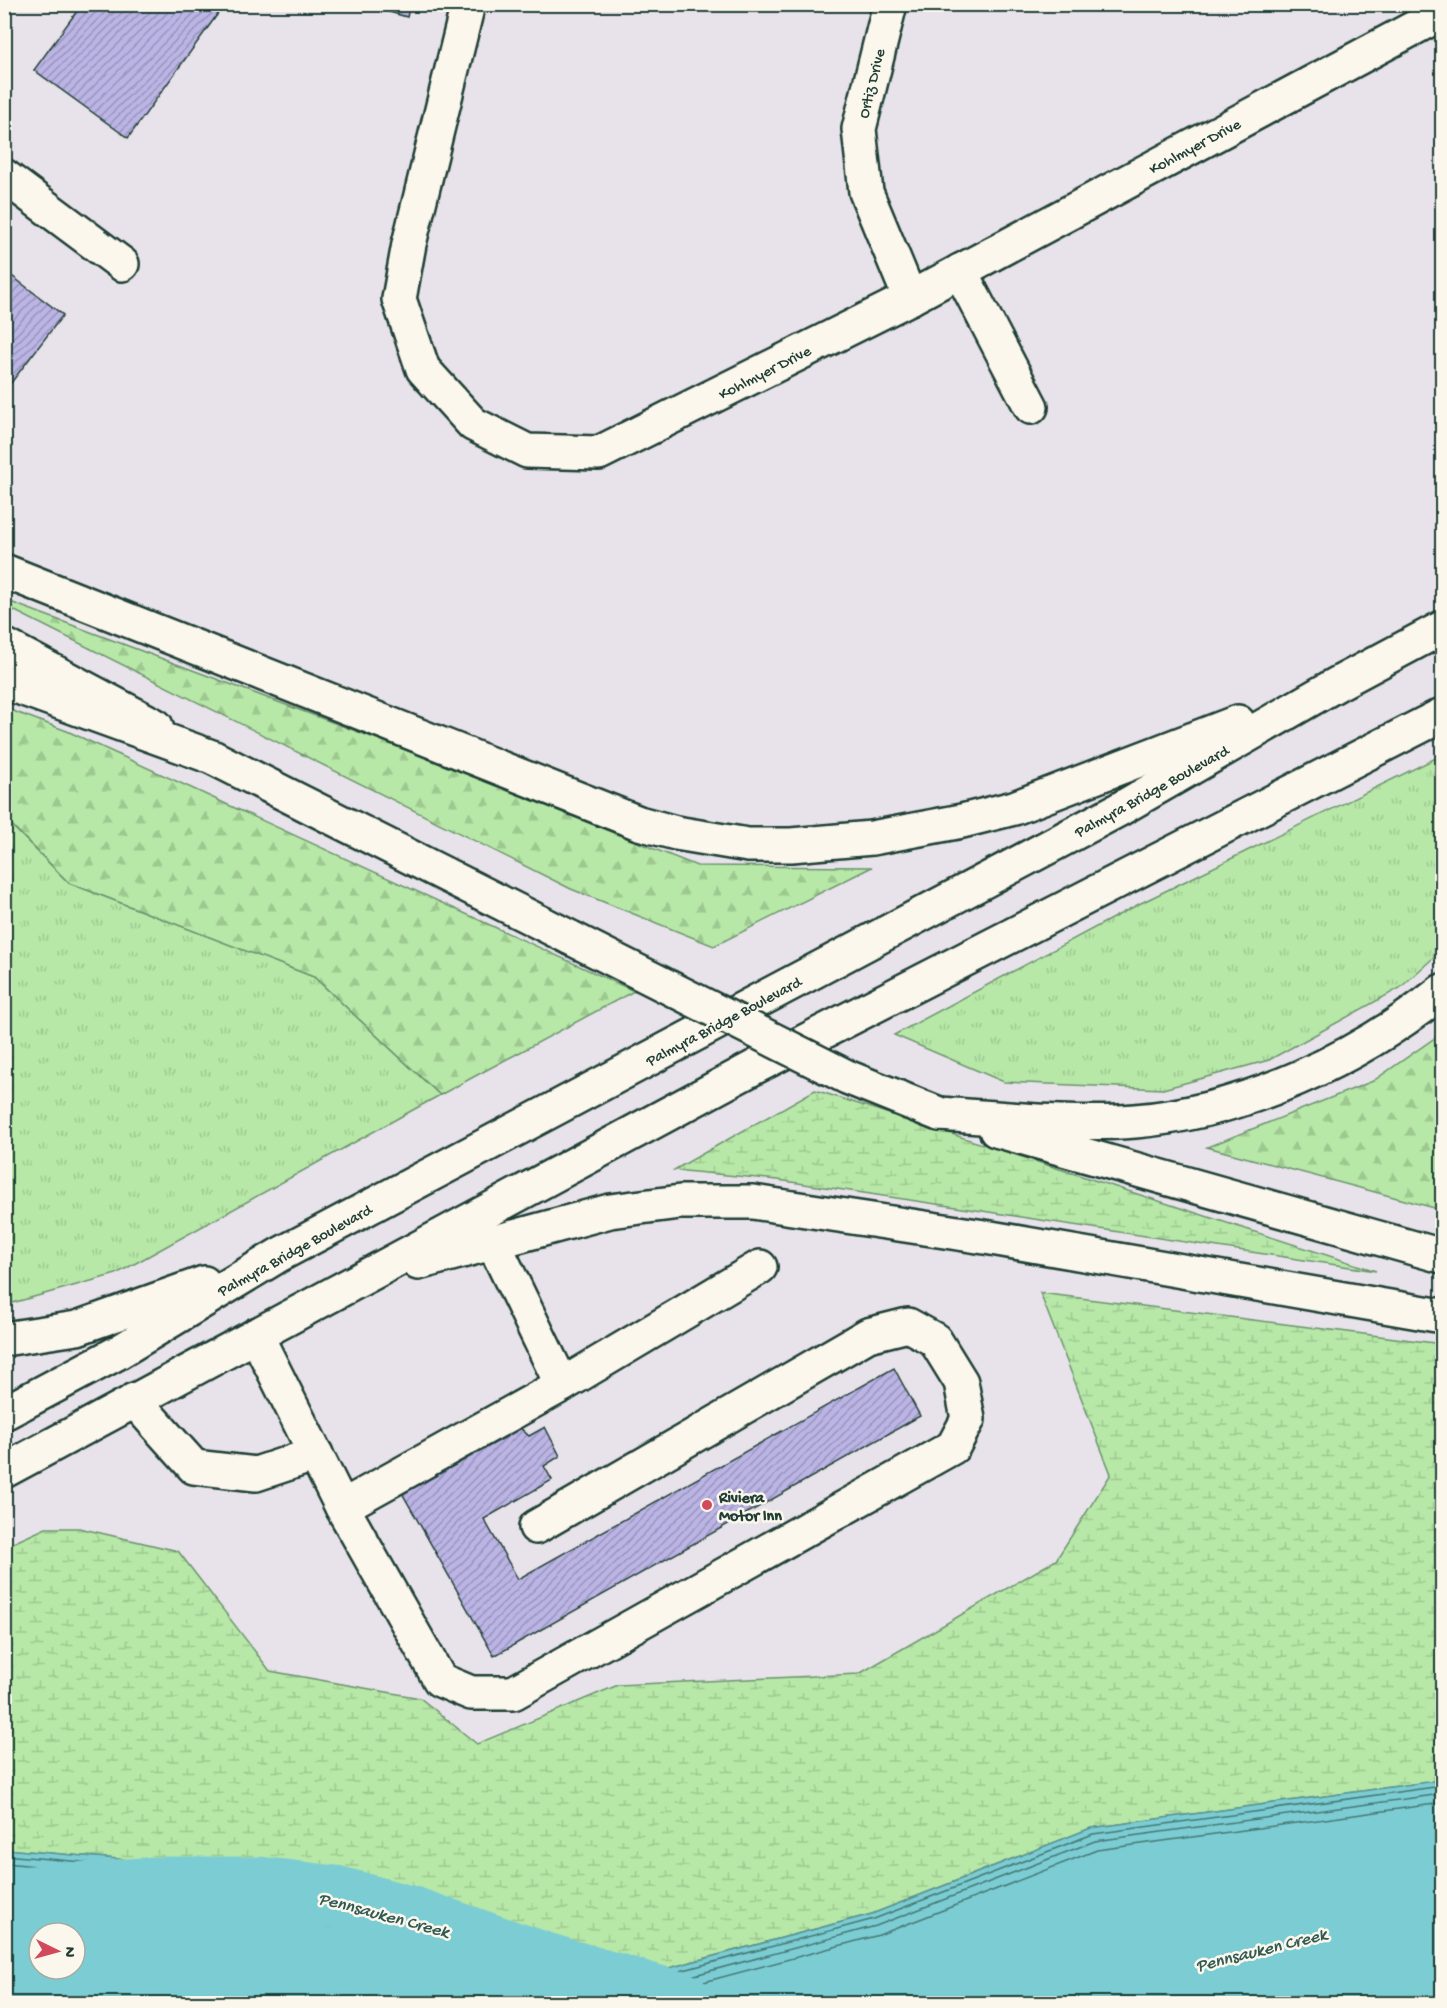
<svg xmlns="http://www.w3.org/2000/svg" width="1447" height="2008" font-family="'Gochi Hand',sans-serif">
<style>
.grass{fill:url(#grass-tufts);stroke:#6b926e;stroke-width:1.5}
.forest{fill:url(#forest-firs);stroke:#6b926e;stroke-width:1.5}
.wetland{fill:url(#wetland-marsh);stroke:#6b926e;stroke-width:1.5}
.water{fill:#7ccdd3;stroke:#579393;stroke-width:1.5;fill-rule:evenodd}
.lines{fill:none;stroke-linecap:round;stroke-linejoin:round}
.shore{stroke:#447774;stroke-width:1.5}
.river{stroke:#7ccdd3;stroke-width:63}
.building{fill:url(#building-hatch);stroke:#1f3d34;stroke-width:1.5}
.minor-casing{stroke:#1f3d34;stroke-width:38}
.major-casing{stroke:#1f3d34;stroke-width:38}
.highway-casing{stroke:#1f3d34;stroke-width:38}
.minor{stroke:#fbf7ec;stroke-width:33}
.major{stroke:#fbf7ec;stroke-width:33}
.highway{stroke:#fbf7ec;stroke-width:33}
.highway-bridge-casing{stroke:#1f3d34;stroke-width:38;stroke-linecap:butt}
.highway-bridge{stroke:#fbf7ec;stroke-width:33}
.poi-dot{fill:#d1495b;stroke:#fbf7ec;stroke-width:2}
.labels{text-anchor:middle;stroke-width:5;stroke-linejoin:round;paint-order:stroke}
.street-label{font-size:16px;fill:#1f3d34;stroke:#fbf7ec}
.poi-label{font-size:16px;font-weight:bold;fill:#1f3d34;stroke:#fbf7ec;text-anchor:start}
.water-label{font-size:18px;font-style:italic;fill:#325a54;stroke:#fbf7ec}
</style>
<defs>
<pattern id="grass-tufts" width="24" height="20" patternUnits="userSpaceOnUse" patternTransform="scale(1.5)"><rect width="24" height="20" fill="#b7e8a7"/><path d="M3 7l-1-3M5 7V3M7 7l1-3M15 17l-1-3M17 17v-4M19 17l1-3" fill="none" stroke="#9dc890"/></pattern>
<pattern id="forest-firs" width="22" height="20" patternUnits="userSpaceOnUse" patternTransform="scale(1.5)"><rect width="22" height="20" fill="#b7e8a7"/><path d="M5 1l3.5 6h-7zM16 11l3.5 6h-7z" fill="#9dc890"/></pattern>
<pattern id="wetland-marsh" width="20" height="14" patternUnits="userSpaceOnUse" patternTransform="scale(1.5)"><rect width="20" height="14" fill="#b7e8a7"/><path d="M1 5h8M5 5V1M11 12h8M15 12V8" fill="none" stroke="#9dc890"/></pattern>
<pattern id="building-hatch" width="6" height="6" patternUnits="userSpaceOnUse" patternTransform="scale(1.5)"><rect width="6" height="6" fill="#bbb4e5"/><path d="M-1 1l2-2M0 6l6-6M5 7l2-2" fill="none" stroke="#9794ba"/></pattern>
</defs>
<rect width="100%" height="100%" fill="#e8e3ea"/>
<filter id="ink" filterUnits="userSpaceOnUse"><feTurbulence type="fractalNoise" baseFrequency=".0167" numOctaves="2"/><feDisplacementMap in="SourceGraphic" scale="12" xChannelSelector="R" yChannelSelector="G"/><feConvolveMatrix kernelMatrix="1 2 1 2 8 2 1 2 1" color-interpolation-filters="sRGB"/></filter>
<g filter="url(#ink)">
<!-- grass -->
<g class="grass">
<polygon points="1442,755 1442,950 1400,988 1269,1060 1163,1089 1004,1082 894,1035 1139,904"/>
<polygon points="4,818 69,883 314,977 440,1095 116,1274 5,1305"/>
</g>
<!-- forest -->
<g class="forest">
<polygon points="5,600 388,743 697,866 872,867 714,946 571,889 5,606"/>
<polygon points="5,708 67,731 634,991 440,1095 314,977 69,883 5,818"/>
<polygon points="1442,1033 1442,1210 1207,1147 1373,1081"/>
</g>
<!-- wetland -->
<g class="wetland">
<polygon points="815,1090 1376,1271 778,1180 674,1170"/>
<polygon points="1040,1293 1442,1344 1442,1780 1091,1828 872,1914 654,1972 333,1905 163,1863 5,1849 4,1547 46,1528 79,1528 178,1551 270,1671 420,1698 477,1744 618,1685 859,1674 1056,1560 1111,1474"/>
</g>
<!-- water -->
<path class="water" d="M1442 1780V2003H5V1849L163 1863 333 1905 654 1972 872 1914 1091 1828ZM39 1933H75V1969H39Z"/>
<g class="lines">
<!-- shore -->
<g class="shore">
<polyline points="4,1855 162,1869 331,1911 654,1978 874,1919 1093,1834 1442,1786"/>
<polyline points="4,1863 160,1877 330,1918 654,1986 876,1926 1095,1841 1442,1794"/>
<polyline points="4,1872 159,1886 328,1927 655,1995 879,1935 1097,1850 1442,1803"/>
</g>
<!-- river -->
<polyline class="river" points="4,1899 157,1888 259,1888 335,1897 412,1918 545,1964 682,2004"/>
</g>
<!-- building -->
<g class="building">
<polygon points="82,4 225,4 128,138 34,70"/>
<polygon points="361,4 410,4 407,17"/>
<polygon points="4,270 63,315 4,392"/>
<polygon points="894,1368 920,1416 494,1656 401,1491 517,1425 529,1436 545,1427 560,1456 544,1466 552,1480 484,1519 518,1579"/>
</g>
<g class="lines">
<defs>
<g id="minor">
<polyline points="468,4 409,244 399,299 423,369 473,424 527,451 599,453 910,298 1442,13"/>
<polyline points="890,4 859,129 866,192 910,298"/>
<polyline points="4,176 122,264"/>
<polyline points="960,271 1031,407"/>
<polyline points="493,1242 562,1385"/>
<polyline points="256,1335 342,1507 562,1385 760,1267"/>
<polyline points="134,1400 194,1467 256,1474 316,1454"/>
<polyline points="342,1507 440,1680 471,1693 513,1693 953,1447 968,1419 961,1382 935,1340 908,1325 868,1335 536,1527"/>
</g>
<polyline id="major" points="4,645 156,726"/>
<g id="highway">
<polyline points="4,571 639,823 676,833 748,845 791,845 872,838 962,821 1014,808 1238,722"/>
<polyline points="4,682 212,757 571,938"/>
<path d="M939 1114C1004 1118 1070 1126 1135 1121 1244 1112 1358 1059 1442 991"/>
<polyline points="996,1130 1442,1256"/>
<polyline points="418,1263 610,1211 680,1202 753,1202 991,1238 1442,1316"/>
<polyline points="4,1339 77,1328 204,1283"/>
<polyline points="4,1413 117,1353 279,1255 1118,810 1337,684 1442,628"/>
<polyline points="4,1471 755,1067 1442,715"/>
</g>
</defs>
<!-- minor casing -->
<use href="#minor" class="minor-casing"/>
<!-- major casing -->
<use href="#major" class="major-casing"/>
<!-- highway casing -->
<use href="#highway" class="highway-casing"/>
<!-- minor -->
<use href="#minor" class="minor"/>
<!-- major -->
<use href="#major" class="major"/>
<!-- highway -->
<use href="#highway" class="highway"/>
<defs>
<polyline id="highway-bridge" points="571,938 847,1077 939,1114"/>
</defs>
<!-- highway-bridge casing -->
<use href="#highway-bridge" class="highway-bridge-casing"/>
<!-- highway-bridge -->
<use href="#highway-bridge" class="highway-bridge"/>
</g>
</g>
<!-- markers -->
<circle class="poi-dot" cx="707" cy="1505" r="6"/>
<g class="labels">
<!-- street labels -->
<g class="street-label">
<text transform="translate(870 83) rotate(-76)" y="6">Ortiz Drive</text>
<text transform="translate(1194 145) rotate(-28)" y="6">Kohlmyer Drive</text>
<text transform="translate(764 371) rotate(-27)" y="6">Kohlmyer Drive</text>
<text transform="translate(1151 790) rotate(-29)" y="6">Palmyra Bridge Boulevard</text>
<text transform="translate(723 1020) rotate(-28)" y="6">Palmyra Bridge Boulevard</text>
<text transform="translate(294 1249) rotate(-29)" y="6">Palmyra Bridge Boulevard</text>
</g>
<!-- poi labels -->
<g class="poi-label">
<text x="719" y="1502">Riviera<tspan x="719" dy="18">Motor Inn</tspan></text>
</g>
<!-- water labels -->
<g class="water-label">
<text transform="translate(384 1914) rotate(15)" y="6">Pennsauken Creek</text>
<text transform="translate(1261 1949) rotate(-14)" y="6">Pennsauken Creek</text>
</g>
</g>
<!-- margin -->
<rect width="1447" height="2008" fill="none" stroke="#fbf7ec" stroke-width="24"/>
<rect x="12" y="12" width="1423" height="1984" fill="none" stroke="#1f3d34" stroke-width="2" filter="url(#ink)"/>
<!-- north arrow -->
<g transform="translate(57 1951) rotate(95)"><circle r="28" fill="#fbf7ec" stroke="#a3ada2" stroke-width="1.5"/>
<path d="M0-4.5L10 22L0 15L-10 22Z" fill="#d1495b"/>
<text y="-9" font-size="16" font-weight="bold" text-anchor="middle" fill="#1f3d34">N</text>
</g>
</svg>
